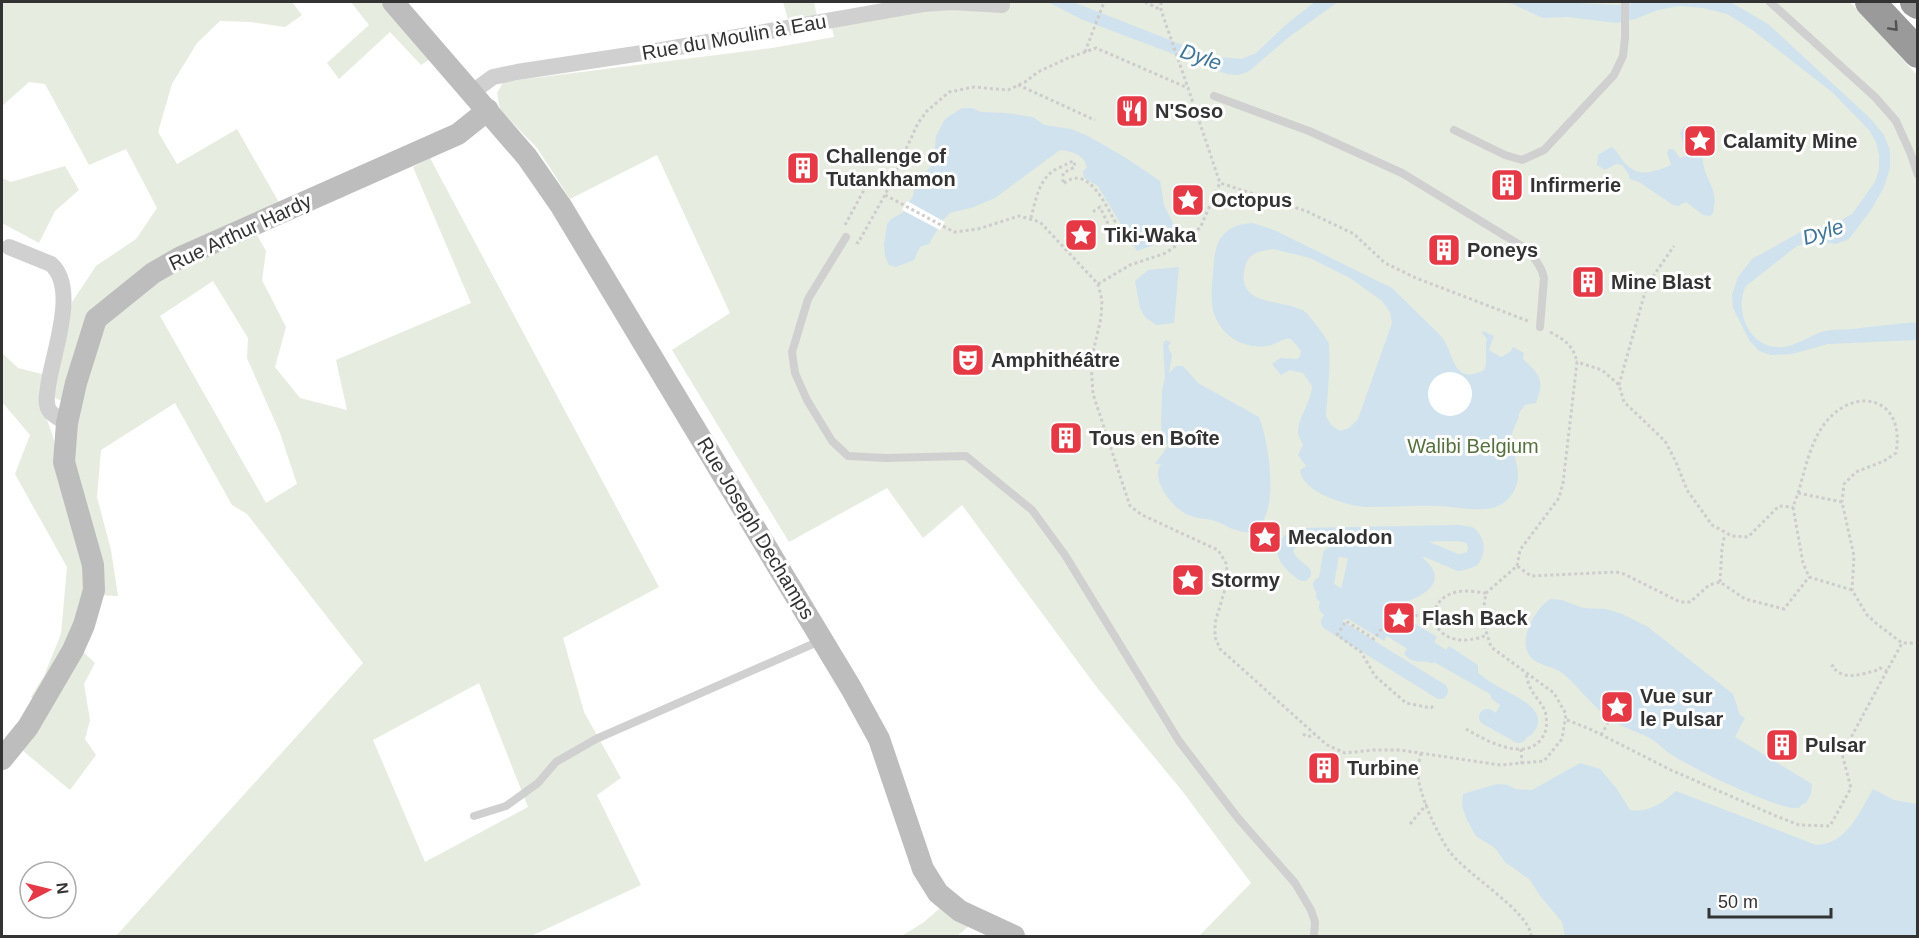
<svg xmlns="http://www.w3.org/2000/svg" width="1919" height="938" font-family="Arial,sans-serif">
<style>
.green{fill:#e6ecdf;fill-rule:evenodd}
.water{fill:#cfe2ee;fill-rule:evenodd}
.pier{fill:#fff}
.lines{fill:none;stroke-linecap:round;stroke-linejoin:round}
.canal{stroke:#cfe2ee;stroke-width:16}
.path{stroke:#cdcdcd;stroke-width:3;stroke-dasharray:3 3;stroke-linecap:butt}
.lane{stroke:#d0d0d0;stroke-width:8}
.street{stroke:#d0d0d0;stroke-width:16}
.secondary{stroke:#bdbdbd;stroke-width:22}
.highway{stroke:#9a9a9a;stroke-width:30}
.oneway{stroke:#525252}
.labels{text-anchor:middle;stroke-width:6;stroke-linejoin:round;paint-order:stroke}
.street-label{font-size:20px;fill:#333;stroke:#fff}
.poi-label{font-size:20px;font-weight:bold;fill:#333;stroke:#fff;text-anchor:start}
.park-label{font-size:20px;fill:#56703f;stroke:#fff}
.water-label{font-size:21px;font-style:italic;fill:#3f7597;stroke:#fff}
</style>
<rect width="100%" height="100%" fill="#fff"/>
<!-- green -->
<g class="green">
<polygon points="2,2 292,2 302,15 285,27 251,22 220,21 197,43 172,84 158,132 177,164 237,129 281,206 93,315 67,404 52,396 72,302 96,266 136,239 157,208 126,149 89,165 45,84 29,82 2,106"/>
<polygon points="351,2 384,2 433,57 421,65 390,32 339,79 327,63 369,25"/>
<polygon points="783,2 814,2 817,16 789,23"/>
<polygon points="889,2 1850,2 1917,75 1917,936 1199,936 1251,883 1183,792 1095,685 962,505 923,538 887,488 789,542 672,350 730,313 657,155 570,199 537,148 500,110 497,93 503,82 772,48 834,37 832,28 892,13"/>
<path d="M430 158 659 587 563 638 584 712 621 778 597 795 641 885 531 936H116L363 663 247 514 232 505 175 403 101 450 97 497 111 550 118 596 98 595 72 466 73 427 100 321 155 278 254 230 266 251 262 280 286 327 275 367 300 398 347 410 336 360 471 303 413 167ZM213 281 248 338 247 358 280 433 297 484 266 503 160 316ZM479 683 528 807 425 862 373 740Z"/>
<polygon points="65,166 79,190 55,211 39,243 2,223 2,178 11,182"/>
<polygon points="2,353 18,368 42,374 40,402 52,433 91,589 38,702 31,697 44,676 61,634 67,567 15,474 30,435 2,402"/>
<polygon points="79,648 95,663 84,684 90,720 85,739 96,755 70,790 22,750"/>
<polygon points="940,908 969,926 957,936 902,936 924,922"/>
</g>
<!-- water -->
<g class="water">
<polygon points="1048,2 1073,2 1201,52 1219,57 1242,59 1256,53 1289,22 1315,2 1338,2 1289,37 1248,72 1238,75 1227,74 1083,20"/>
<path d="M1508 2H1558L1618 5 1642 2H1725L1732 3 1768 24 1871 119 1884 135 1890 150V168L1884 187 1871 210 1849 239 1836 244 1818 241 1797 246 1746 286C1734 309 1748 345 1776 347 1794 349 1809 335 1825 331 1834 329 1844 330 1853 329 1874 326 1896 324 1917 322V340L1828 344 1792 354 1771 355 1759 351 1749 340 1733 308 1732 295 1738 277 1752 259 1804 230 1836 223 1852 214 1875 182 1879 169V155L1876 142 1869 130 1832 92 1751 29 1727 14 1703 8 1679 6 1658 10 1635 19 1617 23 1568 17 1543 18Z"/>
<path d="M962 108H972L981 112 1007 113 1033 117 1044 125 1071 129 1090 137 1126 158 1160 181 1164 205 1173 223 1172 233 1157 244 1137 251 1098 186 1084 178 1083 171 1087 168C1085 155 1072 151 1060 150L995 198 974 207 950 213 943 220 929 244 920 247 914 260 896 267 889 265 885 256 884 245 887 224 891 219 902 213 913 196 915 184 932 165 934 159 936 136 945 119Z"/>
<path d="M1689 125 1695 132 1701 133 1706 139C1706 147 1702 155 1703 163 1707 184 1719 189 1713 213L1710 216 1703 215 1686 202 1678 206 1673 205 1639 182 1630 179 1628 173 1622 165 1616 164 1605 170 1597 165 1598 155 1611 147C1617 150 1619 155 1623 161 1637 178 1652 173 1671 165L1667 153 1669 149H1673L1680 158 1687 156 1680 133 1684 127Z"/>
<path d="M1252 223 1274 230 1392 288 1442 337C1455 356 1453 386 1484 370 1489 360 1484 350 1487 339L1482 333 1483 331 1494 336 1489 350 1501 357 1510 352 1513 347 1524 353 1523 359C1540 375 1545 379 1536 403L1525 405 1519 413C1519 421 1513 427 1512 434 1510 457 1529 477 1508 499 1492 517 1458 506 1437 506 1414 505 1391 507 1368 507 1349 507 1301 492 1300 470L1306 466 1298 455 1303 445C1302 442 1300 440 1299 437 1294 423 1312 402 1312 386L1303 373 1290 370 1281 375 1272 364 1280 358 1297 359 1300 356 1301 351 1292 340 1288 338C1281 340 1274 345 1267 346 1239 350 1214 330 1212 303 1211 294 1212 284 1213 275 1214 262 1214 245 1223 235 1231 226 1241 224 1252 223ZM1273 249 1310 258 1350 278 1382 301 1390 312 1392 323 1358 419 1349 428 1340 431 1331 425 1326 416C1327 403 1332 351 1328 342 1324 335 1308 312 1302 310 1279 299 1235 306 1245 267 1249 252 1260 251 1273 249Z"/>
<polygon points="1179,267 1174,323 1156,325 1145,317 1140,308 1135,281 1148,270"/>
<path d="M1166 340 1171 343 1168 346 1172 356 1169 373 1176 366H1183L1198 383 1259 417C1268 440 1273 479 1269 503 1268 511 1264 518 1262 526 1257 530 1252 533 1245 532 1236 531 1226 526 1218 522 1208 518 1195 519 1186 514 1172 506 1150 480 1161 464H1155L1168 446 1161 428 1162 390 1165 378 1163 344Z"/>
<path d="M1364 528 1367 529 1369 540 1377 542 1416 539 1417 534 1427 536 1429 543 1433 546 1432 550H1425L1423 558C1426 561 1430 564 1432 568 1443 587 1419 596 1407 602L1404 610 1406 618 1437 637 1434 642 1446 650 1449 646 1478 665V673C1483 676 1488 681 1494 684 1510 695 1557 710 1530 736 1518 741 1506 740 1498 729L1500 722 1494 716 1500 705 1492 699 1490 694 1434 662C1422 660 1411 665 1404 653L1415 640 1394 624 1384 641 1345 617 1341 620 1333 612 1339 599 1351 545 1363 536Z"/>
<path d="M1551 599 1562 600 1583 608 1606 609 1622 614 1648 627 1733 694 1740 715 1745 718 1735 737 1812 784 1811 794 1806 803 1802 804 1799 808C1779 810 1705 774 1686 763 1678 759 1669 754 1663 748 1658 744 1654 740 1648 737 1633 730 1618 726 1604 714 1590 703 1579 688 1566 676 1555 665 1535 667 1528 653 1519 638 1537 605 1551 599Z"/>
<path d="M1580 763 1600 769 1617 789 1630 810C1648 813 1663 803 1676 791L1816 845C1847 844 1859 813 1873 789L1894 800 1917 804V936H1565L1562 922 1541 897 1529 879 1505 862 1495 848 1476 836 1467 820 1462 806 1463 794 1497 784 1508 785 1515 789 1532 790Z"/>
</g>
<!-- pier -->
<g class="pier">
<polygon points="907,201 945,222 940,230 902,210"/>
<circle cx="1450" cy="394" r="22"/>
</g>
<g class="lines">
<!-- canal -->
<g class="canal">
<polyline points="1342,549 1371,554"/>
<path d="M1303 573C1286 561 1275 546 1300 536L1458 533 1470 535C1477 543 1478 550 1472 559L1459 563 1421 547 1410 551"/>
<polyline points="1321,585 1432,655"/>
<polyline points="1324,595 1331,555"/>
<path d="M1327 607C1337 617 1342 613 1352 607"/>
<polyline points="1329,622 1440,691"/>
<polyline points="1487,717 1519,735"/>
</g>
<!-- path -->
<g class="path">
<polyline points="1145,2 1161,10"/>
<polyline points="1161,2 1161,10 1188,88"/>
<polyline points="1085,52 1104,2"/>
<polyline points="1018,85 1095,120"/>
<polyline points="885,195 954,232 978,229 1019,216 1040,222 1098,284 1102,300 1101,318 1091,361 1093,394 1130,506 1142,515 1218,550 1226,563 1228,579 1215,623 1215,637 1220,649 1327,745 1345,753 1373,750 1400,750 1500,765 1544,761 1562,739 1566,714 1554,693 1491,647 1482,618 1486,593 1517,566 1531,576 1616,572 1624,574 1680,602 1690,602 1709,585 1720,582 1745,599 1784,609 1809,577"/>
<path d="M1031 218C1036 198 1040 174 1061 167 1066 165 1069 162 1074 161L1075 167 1063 173V184C1090 161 1108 212 1119 228L1120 235 1117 236 1113 234 1100 207 1091 213"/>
<polyline points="845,225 865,188 861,186"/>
<polyline points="856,242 858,243 885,195 918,123 927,111 949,92 974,87 1008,90 1025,82 1038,72 1068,58 1096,48 1188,88 1220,183"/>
<polyline points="1098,284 1130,265 1166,253 1200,228 1220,183 1306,211 1354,234 1385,263 1416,278 1528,321"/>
<path d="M1550 332C1565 340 1573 345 1577 362"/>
<polyline points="1619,385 1647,285 1674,246"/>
<path d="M1798 493C1805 470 1810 443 1825 423 1855 385 1906 397 1896 453L1884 461 1856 472 1844 484 1842 502"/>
<polyline points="1517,566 1520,550 1559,498 1563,483 1577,362 1602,370 1619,385 1624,402 1665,441 1676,462 1687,490 1712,525 1732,536 1748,537 1779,506 1793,507"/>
<polyline points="1720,582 1722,548 1725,534"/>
<polyline points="1852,590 1809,577 1803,563 1793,507 1798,493 1842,502 1854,556 1852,590 1867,615 1877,624 1902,643 1918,643"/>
<path d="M1486 593C1476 592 1463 589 1453 593 1417 605 1435 656 1487 635"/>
<path d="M1834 665 1832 666C1844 682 1861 674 1878 670L1880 668 1887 671"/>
<polyline points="1433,706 1431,708 1406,703 1375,676 1361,652 1337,635 1346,621 1374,639 1389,619 1405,614 1434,618"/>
<polyline points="1567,720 1592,730 1671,770 1776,816 1799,825 1830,826 1851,788 1842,754 1902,643"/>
<path d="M1466 729C1485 740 1525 763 1542 738 1547 731 1547 723 1546 715 1544 704 1534 697 1530 687 1528 683 1527 678 1526 674"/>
<polyline points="1303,734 1308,737 1315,734"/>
<polyline points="1601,735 1616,709"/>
<polyline points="1521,749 1522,764"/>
<path d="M1421 753C1420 759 1418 765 1418 771 1417 791 1438 836 1450 852 1466 874 1530 912 1531 936"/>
<polyline points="1410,824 1427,804"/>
</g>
<!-- lane -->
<g class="lane">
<polyline points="1770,2 1875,97 1896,121 1910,152 1918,175"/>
<path d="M1214 96 1309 131 1402 173 1525 248C1533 256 1542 267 1544 278L1540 327"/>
<polyline points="1454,130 1505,155 1522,160 1544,150 1614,75 1623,56 1625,38 1625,2"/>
<polyline points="846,237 808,299 792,352 795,373 807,400 832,441 848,456 886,458 966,456 1032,510 1065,555 1179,741 1237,817 1295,883 1311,910 1315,922 1314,936"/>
<polyline points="474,816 506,806 538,783 556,762 596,739 822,640"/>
</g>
<!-- street -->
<g class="street">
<polyline points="471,93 493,77 517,72 662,50 923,4 952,2 1002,5"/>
<path d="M9 247 51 264C79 289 52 354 48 387 47 395 45 403 49 410 53 416 61 419 67 423"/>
</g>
<!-- secondary -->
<g class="secondary">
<polyline points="393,2 527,157 561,206 851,688 879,739 923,869 938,893 960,911 1014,936"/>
<polyline points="2,759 28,727 73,650 84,625 94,590 93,565 64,462 67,423 76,383 96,319 153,273 181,257 458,134 488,110"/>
</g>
<!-- highway -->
<g class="highway">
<polyline points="1870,2 1918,53"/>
<polyline points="1915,2 1918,4"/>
</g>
</g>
<!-- one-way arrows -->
<defs><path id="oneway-chevron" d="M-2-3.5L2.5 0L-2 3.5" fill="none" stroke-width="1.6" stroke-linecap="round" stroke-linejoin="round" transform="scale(1.5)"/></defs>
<use class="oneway" href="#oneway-chevron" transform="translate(1894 27) rotate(47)"/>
<!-- icons -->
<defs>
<symbol id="restaurant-square" viewBox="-11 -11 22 22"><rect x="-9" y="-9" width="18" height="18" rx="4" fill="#e63946" stroke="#fff"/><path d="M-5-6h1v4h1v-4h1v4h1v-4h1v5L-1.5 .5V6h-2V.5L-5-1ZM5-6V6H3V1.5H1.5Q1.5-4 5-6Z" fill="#fff"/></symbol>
<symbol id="sight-square" viewBox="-11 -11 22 22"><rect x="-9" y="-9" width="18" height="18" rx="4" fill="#e63946" stroke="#fff"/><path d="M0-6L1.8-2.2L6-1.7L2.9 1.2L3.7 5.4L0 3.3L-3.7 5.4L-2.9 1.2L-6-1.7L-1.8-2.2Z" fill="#fff"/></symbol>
<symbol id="building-square" viewBox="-11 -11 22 22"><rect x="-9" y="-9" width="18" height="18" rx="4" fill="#e63946" stroke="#fff"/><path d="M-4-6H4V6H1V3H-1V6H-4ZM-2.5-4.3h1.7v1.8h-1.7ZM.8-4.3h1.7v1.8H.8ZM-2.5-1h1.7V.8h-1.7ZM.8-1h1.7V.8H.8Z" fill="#fff"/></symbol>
<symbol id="theatre-square" viewBox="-11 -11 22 22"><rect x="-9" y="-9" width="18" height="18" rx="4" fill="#e63946" stroke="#fff"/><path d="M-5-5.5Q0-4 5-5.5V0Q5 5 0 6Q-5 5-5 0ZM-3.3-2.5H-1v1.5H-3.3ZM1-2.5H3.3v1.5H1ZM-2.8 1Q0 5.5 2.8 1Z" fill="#fff"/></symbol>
</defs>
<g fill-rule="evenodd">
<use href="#restaurant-square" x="1113" y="92" width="38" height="38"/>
<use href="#sight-square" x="1681" y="122" width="38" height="38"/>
<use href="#building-square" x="784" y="149" width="38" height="38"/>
<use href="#building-square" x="1488" y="166" width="38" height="38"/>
<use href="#sight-square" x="1169" y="181" width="38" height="38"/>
<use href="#sight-square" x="1062" y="216" width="38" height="38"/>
<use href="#building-square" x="1425" y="231" width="38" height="38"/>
<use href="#building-square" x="1569" y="263" width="38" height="38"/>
<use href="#theatre-square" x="949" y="341" width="38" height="38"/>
<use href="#building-square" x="1047" y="419" width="38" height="38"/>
<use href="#sight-square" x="1246" y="518" width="38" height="38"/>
<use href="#sight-square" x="1169" y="561" width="38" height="38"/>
<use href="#sight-square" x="1380" y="599" width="38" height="38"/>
<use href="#sight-square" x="1598" y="688" width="38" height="38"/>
<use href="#building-square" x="1763" y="726" width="38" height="38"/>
<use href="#building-square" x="1305" y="749" width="38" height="38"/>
</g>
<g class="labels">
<!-- street labels -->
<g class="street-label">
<text transform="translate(734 37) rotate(-10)" y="7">Rue du Moulin à Eau</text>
<text transform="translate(240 232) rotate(-25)" y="7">Rue Arthur Hardy</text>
<text transform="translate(756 528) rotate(59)" y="7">Rue Joseph Dechamps</text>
</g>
<!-- poi labels -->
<g class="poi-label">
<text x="1155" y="118">N'Soso</text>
<text x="1723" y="148">Calamity Mine</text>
<text x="826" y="163">Challenge of<tspan x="826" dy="23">Tutankhamon</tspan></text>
<text x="1530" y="192">Infirmerie</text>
<text x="1211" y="207">Octopus</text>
<text x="1104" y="242">Tiki-Waka</text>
<text x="1467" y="257">Poneys</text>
<text x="1611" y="289">Mine Blast</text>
<text x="991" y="367">Amphithéâtre</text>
<text x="1089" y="445">Tous en Boîte</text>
<text x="1288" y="544">Mecalodon</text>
<text x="1211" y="587">Stormy</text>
<text x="1422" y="625">Flash Back</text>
<text x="1640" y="703">Vue sur<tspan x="1640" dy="23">le Pulsar</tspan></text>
<text x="1805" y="752">Pulsar</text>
<text x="1347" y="775">Turbine</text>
</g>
<!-- park labels -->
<g class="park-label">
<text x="1473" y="453">Walibi Belgium</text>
</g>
<!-- water labels -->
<g class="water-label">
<text transform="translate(1201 57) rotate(19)" y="7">Dyle</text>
<text transform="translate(1823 232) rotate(-18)" y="7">Dyle</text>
</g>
</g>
<!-- border -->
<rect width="1919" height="938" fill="none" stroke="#333333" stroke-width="6"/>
<!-- north arrow -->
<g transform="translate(48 890) rotate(83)"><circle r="28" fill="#ffffff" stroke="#adadad" stroke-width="1.5"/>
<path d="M0-4.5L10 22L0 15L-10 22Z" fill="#e63946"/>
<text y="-9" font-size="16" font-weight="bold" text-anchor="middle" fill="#333333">N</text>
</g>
<!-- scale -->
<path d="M1709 908v9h122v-9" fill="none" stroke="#333333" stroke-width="3"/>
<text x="1718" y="908" font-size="18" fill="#333333" stroke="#ffffff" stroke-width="4.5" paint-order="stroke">50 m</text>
</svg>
